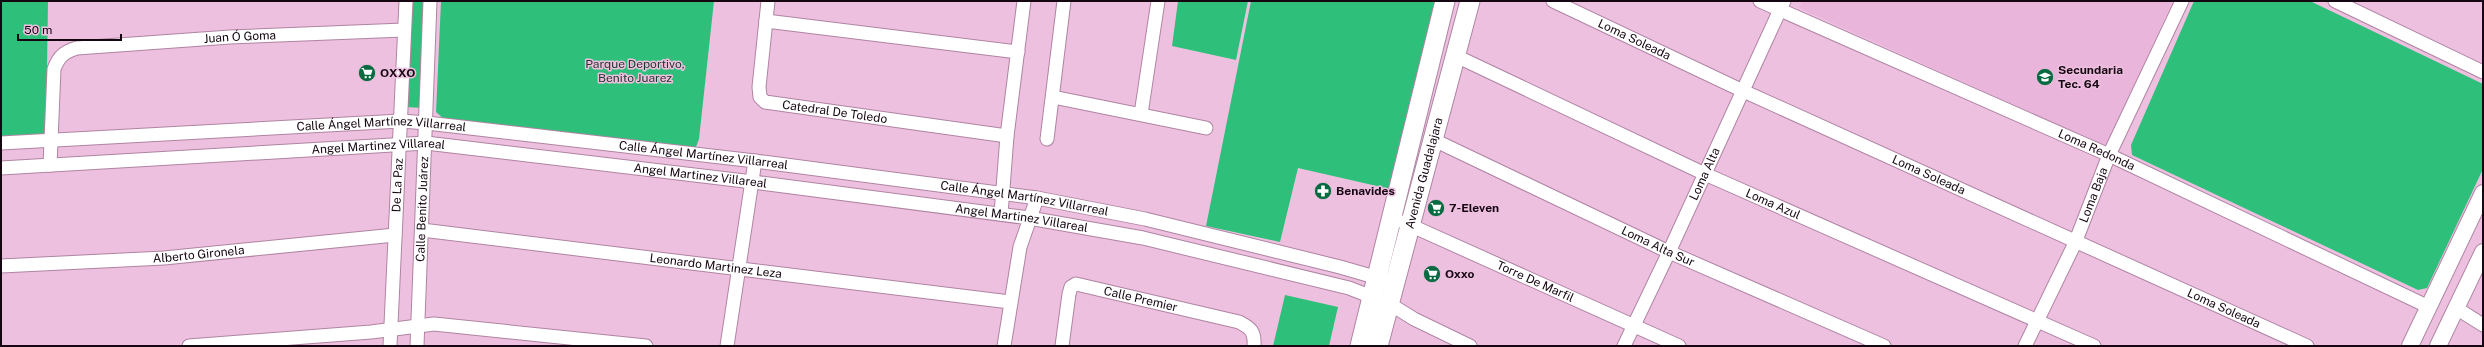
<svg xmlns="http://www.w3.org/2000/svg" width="2484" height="347" font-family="'Public Sans',sans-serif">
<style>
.built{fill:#eab5db}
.green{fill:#2ec07b}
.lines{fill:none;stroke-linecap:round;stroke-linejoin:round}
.minor-casing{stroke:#af84a3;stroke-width:15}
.tertiary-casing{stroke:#af84a3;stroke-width:18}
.secondary-casing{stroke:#af84a3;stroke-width:21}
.minor{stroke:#fff;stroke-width:13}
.tertiary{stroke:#fff;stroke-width:16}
.secondary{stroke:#fff;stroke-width:19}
.labels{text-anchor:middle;stroke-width:3;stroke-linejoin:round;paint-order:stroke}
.street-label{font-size:12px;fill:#150611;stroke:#eec0e0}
.park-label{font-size:12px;fill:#21392b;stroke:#eec0e0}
.poi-label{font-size:12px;font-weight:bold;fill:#150611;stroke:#eec0e0;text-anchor:start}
</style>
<rect width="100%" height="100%" fill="#eec0e0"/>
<!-- built -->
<polygon class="built" points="1802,1 2173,1 2106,146 1799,8"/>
<!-- green -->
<g class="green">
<polygon points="1,1 48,1 46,137 1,140"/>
<polygon points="412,1 428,1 424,108 405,107"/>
<polygon points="441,1 714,1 699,139 696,147 688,148 446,121 436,112"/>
<polygon points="1178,1 1248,1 1236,60 1172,46"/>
<polygon points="1251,1 1435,1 1390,189 1298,168 1280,242 1206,226"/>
<polygon points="2194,1 2310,1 2483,84 2483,169 2427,288 2418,290 2132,155 2131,145"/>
<polygon points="1285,295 1338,307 1329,346 1273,346"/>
</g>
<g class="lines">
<defs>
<g id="minor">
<path id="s1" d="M768 1 759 87 760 97 765 102 1007 136"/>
<path id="s2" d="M1553 1 1741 90 2307 346"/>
<path id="s3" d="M1760 1 2109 155 2429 307"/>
<polyline points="2335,1 2483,72"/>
<polyline points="766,21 1018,52"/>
<path id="s4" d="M1456 56 1705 174 2094 346"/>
<polyline points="1053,97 1206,128"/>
<polyline points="1141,114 1158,1"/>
<polyline points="1047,139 1064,1"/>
<path id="s5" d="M1434 140 1669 252 1884 346"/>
<path id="s6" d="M1 143 401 121 427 123 755 161 1037 198 1145 219 1340 267 1385 280"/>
<path id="s7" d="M50 165 54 69C59 56 64 52 77 48L230 37 404 30"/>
<path id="s8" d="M1 168 426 143 753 182 1029 218 1143 238 1349 288 1390 304 1414 319 1470 346"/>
<polyline points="1001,214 1007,136 1024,1"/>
<path id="s9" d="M1403 222 1679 346"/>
<path id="s10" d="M422 230 1010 302"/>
<path id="s11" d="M1 266 164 258 395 235"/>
<polyline points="2456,308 2483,325"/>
<polyline points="189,346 371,332 434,324 646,346"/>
<path id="s12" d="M390 346 406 1"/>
<path id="s13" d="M417 346 430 1"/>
<polyline points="727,346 755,161"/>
<polyline points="1004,346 1020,247 1037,198"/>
<path id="s14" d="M1062 346 1069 294 1071 287 1076 284 1239 322C1251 328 1255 332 1254 346"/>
<path id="s15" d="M1624 346 1669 252 1784 1"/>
<path id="s16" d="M2025 346 2075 243 2109 155 2182 1"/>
</g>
<g id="tertiary">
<polyline points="2410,346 2483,193"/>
<polyline points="2438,346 2483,252"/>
</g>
<g id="secondary">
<polyline points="1360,346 1445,1"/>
<path id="s17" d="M1378 346 1470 1"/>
</g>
</defs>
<!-- minor casing -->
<use href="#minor" class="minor-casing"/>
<!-- tertiary casing -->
<use href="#tertiary" class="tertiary-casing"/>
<!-- secondary casing -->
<use href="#secondary" class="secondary-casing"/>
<!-- minor -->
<use href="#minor" class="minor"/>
<!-- tertiary -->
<use href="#tertiary" class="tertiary"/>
<!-- secondary -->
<use href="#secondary" class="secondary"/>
</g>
<!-- icons -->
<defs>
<symbol id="supermarket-disc" viewBox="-11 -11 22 22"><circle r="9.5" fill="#066a40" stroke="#eec0e0"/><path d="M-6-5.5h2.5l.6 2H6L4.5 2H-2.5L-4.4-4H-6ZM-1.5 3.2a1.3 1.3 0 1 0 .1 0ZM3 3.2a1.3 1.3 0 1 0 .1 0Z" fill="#fff"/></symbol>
<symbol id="school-disc" viewBox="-11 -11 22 22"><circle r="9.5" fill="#066a40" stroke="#eec0e0"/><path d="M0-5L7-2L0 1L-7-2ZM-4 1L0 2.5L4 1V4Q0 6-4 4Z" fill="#fff"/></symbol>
<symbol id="pharmacy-disc" viewBox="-11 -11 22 22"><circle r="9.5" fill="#066a40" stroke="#eec0e0"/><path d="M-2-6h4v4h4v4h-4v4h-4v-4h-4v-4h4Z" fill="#fff"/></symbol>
</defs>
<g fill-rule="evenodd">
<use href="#supermarket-disc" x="357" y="63" width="20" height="20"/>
<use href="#school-disc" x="2035" y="67" width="20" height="20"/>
<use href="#pharmacy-disc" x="1313" y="181" width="20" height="20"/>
<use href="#supermarket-disc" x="1426" y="198" width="20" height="20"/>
<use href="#supermarket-disc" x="1422" y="264" width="20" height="20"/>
</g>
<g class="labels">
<!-- street labels -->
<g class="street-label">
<text dy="4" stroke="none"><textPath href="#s7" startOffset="292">Juan Ó Goma</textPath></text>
<text dy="4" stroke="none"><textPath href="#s2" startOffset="90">Loma Soleada</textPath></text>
<text dy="4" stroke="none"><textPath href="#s1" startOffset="174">Catedral De Toledo</textPath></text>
<text dy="4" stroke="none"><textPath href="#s6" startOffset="381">Calle Ángel Martínez Villarreal</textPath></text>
<text dy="4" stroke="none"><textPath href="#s8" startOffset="378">Angel Martinez Villareal</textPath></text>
<text dy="4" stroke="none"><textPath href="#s3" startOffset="368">Loma Redonda</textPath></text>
<text dy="4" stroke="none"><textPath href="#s6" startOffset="705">Calle Ángel Martínez Villarreal</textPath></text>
<text dy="4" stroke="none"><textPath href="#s17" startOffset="179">Avenida Guadalajara</textPath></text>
<text dy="4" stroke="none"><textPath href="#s15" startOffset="190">Loma Alta</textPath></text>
<text dy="4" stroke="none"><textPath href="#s2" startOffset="414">Loma Soleada</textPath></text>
<text dy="4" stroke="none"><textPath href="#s8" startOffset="702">Angel Martinez Villareal</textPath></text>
<text dy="4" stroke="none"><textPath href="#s12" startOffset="161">De La Paz</textPath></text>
<text dy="4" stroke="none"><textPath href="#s16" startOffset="166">Loma Baja</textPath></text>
<text dy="4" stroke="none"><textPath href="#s6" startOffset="1029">Calle Ángel Martínez Villarreal</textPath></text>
<text dy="4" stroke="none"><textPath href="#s4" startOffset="350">Loma Azul</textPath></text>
<text dy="4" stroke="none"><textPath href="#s13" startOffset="137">Calle Benito Juárez</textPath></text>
<text dy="4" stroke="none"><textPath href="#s8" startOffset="1026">Angel Martinez Villareal</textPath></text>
<text dy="4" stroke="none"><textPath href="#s5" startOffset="248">Loma Alta Sur</textPath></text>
<text dy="4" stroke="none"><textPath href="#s11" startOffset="198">Alberto Gironela</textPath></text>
<text dy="4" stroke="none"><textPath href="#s10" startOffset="296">Leonardo Martinez Leza</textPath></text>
<text dy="4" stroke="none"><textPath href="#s9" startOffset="145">Torre De Marfil</textPath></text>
<text dy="4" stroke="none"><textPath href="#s14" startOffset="132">Calle Premier</textPath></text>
<text dy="4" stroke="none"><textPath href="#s2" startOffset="738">Loma Soleada</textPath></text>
</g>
<!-- park labels -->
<g class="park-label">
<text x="635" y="68">Parque Deportivo,<tspan x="635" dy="14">Benito Juarez</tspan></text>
</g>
<!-- poi labels -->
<g class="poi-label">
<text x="2058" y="74">Secundaria<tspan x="2058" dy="14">Tec. 64</tspan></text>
<text x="380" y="77">OXXO</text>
<text x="1336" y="195">Benavides</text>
<text x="1449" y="212">7-Eleven</text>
<text x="1445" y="278">Oxxo</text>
</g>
</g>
<!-- border -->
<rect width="2484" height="347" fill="none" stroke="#150611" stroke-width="4"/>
<!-- scale -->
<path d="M18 34v6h103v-6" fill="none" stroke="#150611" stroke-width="2"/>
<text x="24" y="34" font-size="12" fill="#150611" stroke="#eec0e0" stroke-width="3" paint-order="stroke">50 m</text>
</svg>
